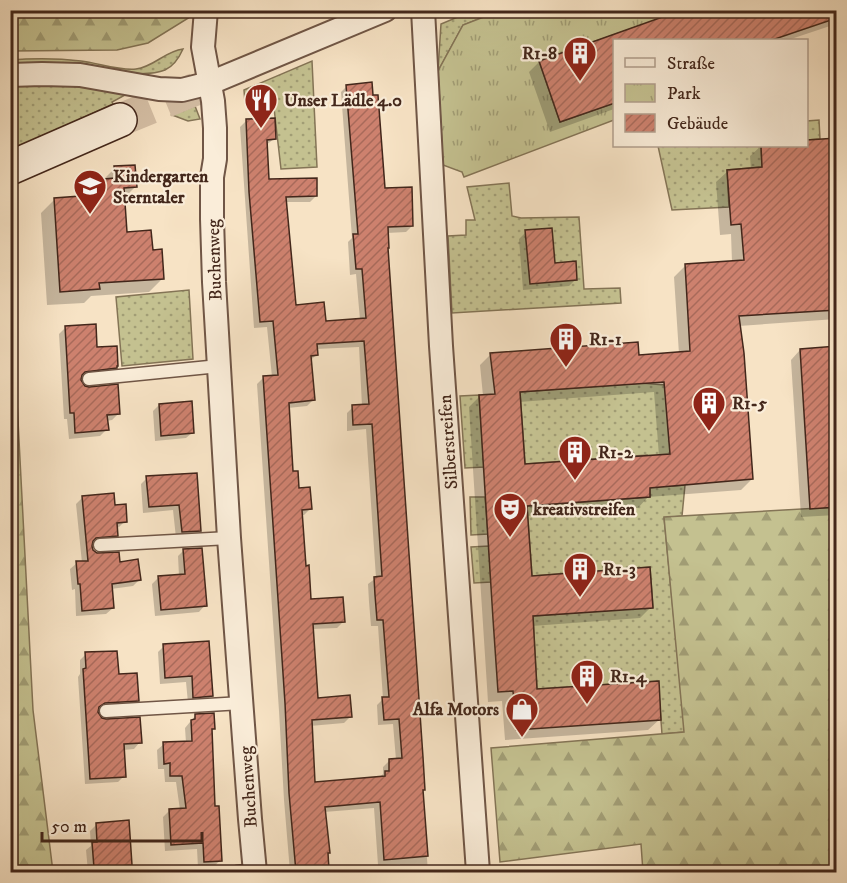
<svg xmlns="http://www.w3.org/2000/svg" width="847" height="883" font-family="'IM FELL DW Pica',serif">
<style>
.grass{fill:url(#grass-dots);stroke:#847456;stroke-width:1.5}
.forest{fill:url(#forest-firs);stroke:#847456;stroke-width:1.5}
.park{fill:url(#park-tufts);stroke:#847456;stroke-width:1.5}
.shadow{fill:#0003;fill-rule:evenodd}
.building{fill:url(#building-hatch);stroke:#43271b;stroke-width:1.5;fill-rule:evenodd}
.lines{fill:none;stroke-linecap:round;stroke-linejoin:round}
.secondary-tunnel{stroke:#d3bda3;stroke-width:33;stroke-dasharray:33 16;stroke-linecap:butt}
.lane-casing{stroke:#705646;stroke-width:15}
.street-casing{stroke:#705646;stroke-width:26}
.secondary-casing{stroke:#43271b;stroke-width:36}
.lane{stroke:#faedd9;stroke-width:12}
.street{stroke:#faedd9;stroke-width:22}
.secondary{stroke:#faedd9;stroke-width:33}
.labels{text-anchor:middle;stroke-width:4.5;stroke-linejoin:round;paint-order:stroke}
.poi-label{font-size:18px;font-weight:bold;fill:#43271b;stroke:#faedd9;text-anchor:start}
.street-label{font-size:18px;fill:#43271b;stroke:#faedd9}
</style>
<defs>
<pattern id="grass-dots" width="8" height="8" patternUnits="userSpaceOnUse" patternTransform="scale(1.5)"><rect width="8" height="8" fill="#c4c190"/><path d="M2 2h.1M6 6h.1" fill="none" stroke="#a19d75" stroke-width="1.8" stroke-linecap="round"/></pattern>
<pattern id="forest-firs" width="22" height="20" patternUnits="userSpaceOnUse" patternTransform="scale(1.5)"><rect width="22" height="20" fill="#c4c190"/><path d="M5 1l3.5 6h-7zM16 11l3.5 6h-7z" fill="#a19d75"/></pattern>
<pattern id="park-tufts" width="24" height="20" patternUnits="userSpaceOnUse" patternTransform="scale(1.5)"><rect width="24" height="20" fill="#c4c190"/><path d="M3 7l-1-3M5 7V3M7 7l1-3M15 17l-1-3M17 17v-4M19 17l1-3" fill="none" stroke="#a19d75"/></pattern>
<pattern id="building-hatch" width="6" height="6" patternUnits="userSpaceOnUse" patternTransform="scale(1.5)"><rect width="6" height="6" fill="#cd816e"/><path d="M-1 1l2-2M0 6l6-6M5 7l2-2" fill="none" stroke="#a86a5a"/></pattern>
</defs>
<rect width="100%" height="100%" fill="#f7e3c5"/>
<filter id="stains"><feTurbulence type="fractalNoise" baseFrequency=".00333" numOctaves="4"/><feColorMatrix values="0 0 0 0 .2 0 0 0 0 .09 0 0 0 0 .02 0 0 0 .5 -.17"/></filter>
<radialGradient id="worn" r=".72"><stop offset=".6" stop-color="#630" stop-opacity="0"/><stop offset="1" stop-color="#630" stop-opacity=".3"/></radialGradient>
<!-- grass -->
<g class="grass">
<polygon points="472,11 499,11 463,25 438,71 441,24"/>
<path d="M183 49C179 58 174 66 165 70 148 77 119 72 100 71 70 69 40 67 11 65L10 60C34 58 57 58 81 61 98 63 120 71 136 69 154 67 165 51 183 49Z"/>
<polygon points="312,61 317,167 281,169 274,108 262,108 261,101 245,103 244,90"/>
<polygon points="66,84 104,90 125,95 112,102 113,104 11,151 10,85"/>
<polygon points="195,106 200,119 188,121 172,115"/>
<polygon points="819,120 820,139 807,140 807,121"/>
<polygon points="658,146 761,146 762,167 727,170 729,207 672,210"/>
<polygon points="509,183 512,216 521,218 579,217 584,289 620,288 621,303 452,313 448,236 466,235 466,220 475,220 467,187"/>
<polygon points="189,290 193,359 122,366 116,297"/>
<polygon points="641,383 665,385 673,486 685,485 682,516 664,518 685,732 662,734 658,681 537,689 533,616 653,607 650,567 532,576 527,506 650,497 647,455 525,464 520,392"/>
<polygon points="479,395 484,467 465,468 460,396"/>
<polygon points="470,497 485,497 488,534 471,535"/>
<polygon points="489,546 491,582 474,583 471,547"/>
</g>
<!-- forest -->
<g class="forest">
<polygon points="10,11 11,10 192,11 190,17 148,43 117,50 11,51"/>
<polygon points="12,305 33,710 53,872 11,872 10,306"/>
<polygon points="836,507 836,872 643,872 641,844 500,862 491,748 684,732 664,517"/>
</g>
<!-- park -->
<polygon class="park" points="499,11 682,11 539,61 560,122 614,103 614,120 464,177 462,172 443,165 438,71 463,25"/>
<!-- shadow -->
<g class="shadow">
<polygon points="230,10 254,10 247,17 231,18"/>
<polygon points="687,10 836,10 836,24 788,40 614,40 614,109 550,132 529,72 539,62"/>
<path d="M347 86 384 189 412 226 406 232 387 233 422 791 428 872H401L400 864 378 865 374 808 324 812 330 872H290L284 800 279 711 257 384 263 378 272 377 267 327 254 328 240 127 246 121 274 139 266 145 268 180 316 196 310 202H285L294 306 324 323 360 320 356 274 350 275 348 242 352 238 341 92ZM359 347 362 406 353 407 347 413V431L366 429 376 578 368 584 369 602 371 626H378L383 699 377 705 378 725 393 724 396 760 389 761 383 767V774L380 777 314 783 310 726 344 723 350 717 317 699 312 629 337 628 343 622 310 601 304 567 300 515H304L310 509 298 490 292 472 288 408 307 406 314 399 310 361 316 355V349Z"/>
<path d="M836 132V319L739 326 752 479 741 490 648 497 638 508 526 516 530 577 651 607 640 618 532 626 536 691 660 719 648 730 505 740 502 701 488 702 469 407 480 396H483L480 365 491 354 638 357 679 354 674 277 685 266 732 262 731 234 720 235 716 182 728 171 751 170 750 156 761 146H806V142L826 140 834 133ZM654 392 659 456 524 466 519 402Z"/>
<polygon points="115,168 136,186 123,199 125,234 152,251 163,278 149,292 91,296 84,303 47,305 41,213 55,199 79,197 79,195 93,181 102,181"/>
<polygon points="526,232 553,265 576,279 569,286 523,290 519,239"/>
<polygon points="66,327 96,348 115,367 109,374 80,377 82,385 118,414 112,420 106,421 107,429 100,436 69,439 67,419 64,419 59,334"/>
<polygon points="836,348 836,515 801,517 791,360 800,350"/>
<polygon points="159,405 193,432 186,438 155,441 153,411"/>
<polygon points="195,474 199,531 193,537 176,538 173,510 143,513 141,484 147,478"/>
<polygon points="83,497 113,507 125,521 119,527 116,528 116,535 110,541 91,543 92,551 119,563 139,580 133,586 111,589 113,608 106,614 76,616 75,589 72,590 70,569 77,563 82,563 76,504"/>
<polygon points="184,550 205,605 199,612 155,616 152,584 159,577 179,576 178,556"/>
<polygon points="164,646 211,696 205,702 188,703 186,682 160,684 158,652"/>
<polygon points="86,654 138,700 131,707 97,709 96,712 101,719 140,742 134,749 123,750 124,776 118,782 85,784 78,677 80,674 80,660"/>
<polygon points="195,716 213,728 211,731 214,808 221,860 214,866 198,868 197,849 165,851 163,817 169,811 180,810 176,782 165,782 164,769 158,769 157,750 164,744 186,743 185,728"/>
<polygon points="127,822 131,872 88,872 86,850 91,846 90,831 96,825"/>
</g>
<!-- building -->
<g class="building">
<polygon points="682,10 837,10 837,18 772,40 615,40 615,103 560,122 539,61"/>
<path d="M372 82 373 95H378L385 188 412 187 413 226 388 227 389 248H388L423 757 425 790H423L428 856 384 860 380 802 325 807 330 853H328L329 870 296 872 289 793 285 703 263 376 278 375 273 321 260 322 249 192 246 119 275 118 276 139 267 140 269 179 317 178V196L286 197 296 305 324 302 326 321 366 318 362 269H356L353 234H358L346 85ZM364 341 369 404 352 405 353 425 372 424 382 576 374 577 375 595 377 620H383L389 697H382L384 720 399 719 402 758 389 759V771H385V776L315 782 312 720 352 717 350 695 318 698 313 624 345 622 343 597 311 599 309 565 306 566 302 510 312 509 310 487 299 488 298 471H293L289 403 315 400 311 356 318 355 317 344Z"/>
<path d="M837 138V310L739 316 744 353 753 479 650 488V497L527 506 532 576 650 567 653 608 533 616 537 689 659 681 661 720 516 730 513 691 498 692 493 619 479 395 495 394 490 353 638 342 639 355 690 351 685 264 744 260 741 224 731 225 727 170 762 167 761 146H807V140ZM664 382 670 454 525 464 520 392Z"/>
<polygon points="135,165 137,187 124,188 127,232 151,230 153,250 162,249 164,279 99,283 100,289 60,292 54,198 94,195 92,180 115,178 114,166"/>
<polygon points="552,228 555,263 576,261 577,280 530,284 525,230"/>
<polygon points="96,324 97,347 117,346 118,366 117,366 117,368 85,372 82,375 81,380 85,386 89,387 118,384 120,414 107,415 109,430 75,433 74,413 70,413 65,326"/>
<polygon points="837,346 837,507 810,509 800,349"/>
<polygon points="192,401 194,433 161,436 159,404"/>
<polygon points="197,473 201,531 182,532 179,505 149,507 146,476"/>
<polygon points="114,493 115,505 126,504 127,522 117,523 118,536 96,538 93,541 92,546 93,550 97,553 119,552 120,562 138,559 141,580 112,584 114,608 82,611 80,584 78,584 76,561 88,561 82,496"/>
<polygon points="202,548 207,606 161,610 158,576 185,574 183,549"/>
<polygon points="209,641 213,696 193,698 192,676 165,678 163,644"/>
<polygon points="117,651 119,674 137,673 139,701 105,703 99,707 98,712 102,718 106,719 140,717 142,743 124,744 126,777 90,779 83,669 86,668 85,652"/>
<polygon points="214,713 215,729 212,729 215,806 219,806 222,861 204,862 203,843 171,845 169,809 186,808 182,776 170,776 170,763 164,764 163,742 192,741 191,720 195,719 195,714"/>
<polygon points="129,820 132,865 94,868 92,842 97,842 96,823"/>
</g>
<g class="lines">
<!-- secondary-tunnel -->
<polyline class="secondary-tunnel" points="120,120 208,84"/>
<defs>
<g id="lane">
<polyline points="89,379 219,366"/>
<polyline points="100,545 229,538"/>
<polyline points="106,711 242,703"/>
<polyline points="237,872 255,870"/>
</g>
<g id="street">
<polyline points="206,10 203,47 213,101 215,128 215,159 212,177 212,219 214,282 229,538 250,819 255,872"/>
<polyline points="423,10 441,346 478,872"/>
<polyline points="10,75 42,74 80,75 159,89 182,90 210,83 385,10"/>
</g>
<polyline id="secondary" points="10,168 120,120"/>
</defs>
<!-- lane casing -->
<use href="#lane" class="lane-casing"/>
<!-- street casing -->
<use href="#street" class="street-casing"/>
<!-- secondary casing -->
<use href="#secondary" class="secondary-casing"/>
<!-- lane -->
<use href="#lane" class="lane"/>
<!-- street -->
<use href="#street" class="street"/>
<!-- secondary -->
<use href="#secondary" class="secondary"/>
</g>
<!-- icons -->
<defs>
<symbol id="building-pin" viewBox="-11 -11 22 30"><path d="M0 17L-7.5 6A9.5 9.5 0 1 1 7.5 6Z" fill="#8f2418" stroke="#faedd9"/><path d="M-4-6H4V6H1V3H-1V6H-4ZM-2.5-4.3h1.7v1.8h-1.7ZM.8-4.3h1.7v1.8H.8ZM-2.5-1h1.7V.8h-1.7ZM.8-1h1.7V.8H.8Z" fill="#fff"/></symbol>
<symbol id="restaurant-pin" viewBox="-11 -11 22 30"><path d="M0 17L-7.5 6A9.5 9.5 0 1 1 7.5 6Z" fill="#8f2418" stroke="#faedd9"/><path d="M-5-6h1v4h1v-4h1v4h1v-4h1v5L-1.5 .5V6h-2V.5L-5-1ZM5-6V6H3V1.5H1.5Q1.5-4 5-6Z" fill="#fff"/></symbol>
<symbol id="school-pin" viewBox="-11 -11 22 30"><path d="M0 17L-7.5 6A9.5 9.5 0 1 1 7.5 6Z" fill="#8f2418" stroke="#faedd9"/><path d="M0-5L7-2L0 1L-7-2ZM-4 1L0 2.5L4 1V4Q0 6-4 4Z" fill="#fff"/></symbol>
<symbol id="theatre-pin" viewBox="-11 -11 22 30"><path d="M0 17L-7.5 6A9.5 9.5 0 1 1 7.5 6Z" fill="#8f2418" stroke="#faedd9"/><path d="M-5-5.5Q0-4 5-5.5V0Q5 5 0 6Q-5 5-5 0ZM-3.3-2.5H-1v1.5H-3.3ZM1-2.5H3.3v1.5H1ZM-2.8 1Q0 5.5 2.8 1Z" fill="#fff"/></symbol>
<symbol id="shop-pin" viewBox="-11 -11 22 30"><path d="M0 17L-7.5 6A9.5 9.5 0 1 1 7.5 6Z" fill="#8f2418" stroke="#faedd9"/><path d="M-5-2.5h2.3a2.7 3.5 0 0 1 5.4 0H5L5.5 6h-11ZM-1.5-2.5h3a1.5 2.3 0 0 0-3 0Z" fill="#fff"/></symbol>
</defs>
<g fill-rule="evenodd">
<use href="#building-pin" x="561" y="34" width="38" height="52"/>
<use href="#restaurant-pin" x="242" y="81" width="38" height="52"/>
<use href="#school-pin" x="71" y="167" width="38" height="52"/>
<use href="#building-pin" x="547" y="320" width="38" height="52"/>
<use href="#building-pin" x="690" y="384" width="38" height="52"/>
<use href="#building-pin" x="556" y="433" width="38" height="52"/>
<use href="#theatre-pin" x="491" y="490" width="38" height="52"/>
<use href="#building-pin" x="561" y="550" width="38" height="52"/>
<use href="#building-pin" x="568" y="657" width="38" height="52"/>
<use href="#shop-pin" x="503" y="690" width="38" height="52"/>
</g>
<g class="labels">
<!-- poi labels -->
<g class="poi-label">
<text x="557" y="59" text-anchor="end">R1-8</text>
<text x="284" y="106">Unser Lädle 4.0</text>
<text x="113" y="182">Kindergarten<tspan x="113" dy="21">Sterntaler</tspan></text>
<text x="589" y="345">R1-1</text>
<text x="732" y="409">R1-5</text>
<text x="598" y="458">R1-2</text>
<text x="533" y="515">kreativstreifen</text>
<text x="603" y="575">R1-3</text>
<text x="610" y="682">R1-4</text>
<text x="499" y="715" text-anchor="end">Alfa Motors</text>
</g>
<!-- street labels -->
<g class="street-label">
<text transform="translate(214 260) rotate(-92)" y="6">Buchenweg</text>
<text transform="translate(448 442) rotate(-94)" y="6">Silberstreifen</text>
<text transform="translate(248 787) rotate(-94)" y="6">Buchenweg</text>
</g>
</g>
<!-- margin -->
<rect width="847" height="883" fill="none" stroke="#f7e3c5" stroke-width="36"/>
<rect x="12" y="12" width="823" height="859" fill="none" stroke="#43271b" stroke-width="3"/>
<rect x="18" y="18" width="811" height="847" fill="none" stroke="#43271b" stroke-width="1.5"/>
<!-- legend -->
<rect x="613" y="39" width="195" height="108" fill="#faedd9" stroke="#b19e8d" stroke-width="1.5"/>
<rect x="625" y="58" width="30" height="9" fill="#faedd9" stroke="#b19e8d" stroke-width="1.5"/>
<text x="667" y="69" font-size="18" fill="#43271b">Straße</text>
<rect x="625" y="84" width="30" height="18" fill="url(#park-tufts)" stroke="#b19e8d" stroke-width="1.5"/>
<text x="667" y="99" font-size="18" fill="#43271b">Park</text>
<rect x="625" y="114" width="30" height="18" fill="url(#building-hatch)" stroke="#b19e8d" stroke-width="1.5"/>
<text x="667" y="129" font-size="18" fill="#43271b">Gebäude</text>
<!-- scale -->
<path d="M42 832v9h160v-9" fill="none" stroke="#43271b" stroke-width="3"/>
<text x="51" y="832" font-size="18" fill="#43271b" stroke="#faedd9" stroke-width="4.5" paint-order="stroke">50 m</text>
<rect width="100%" height="100%" filter="url(#stains)"/>
<rect width="100%" height="100%" fill="url(#worn)"/>
</svg>
